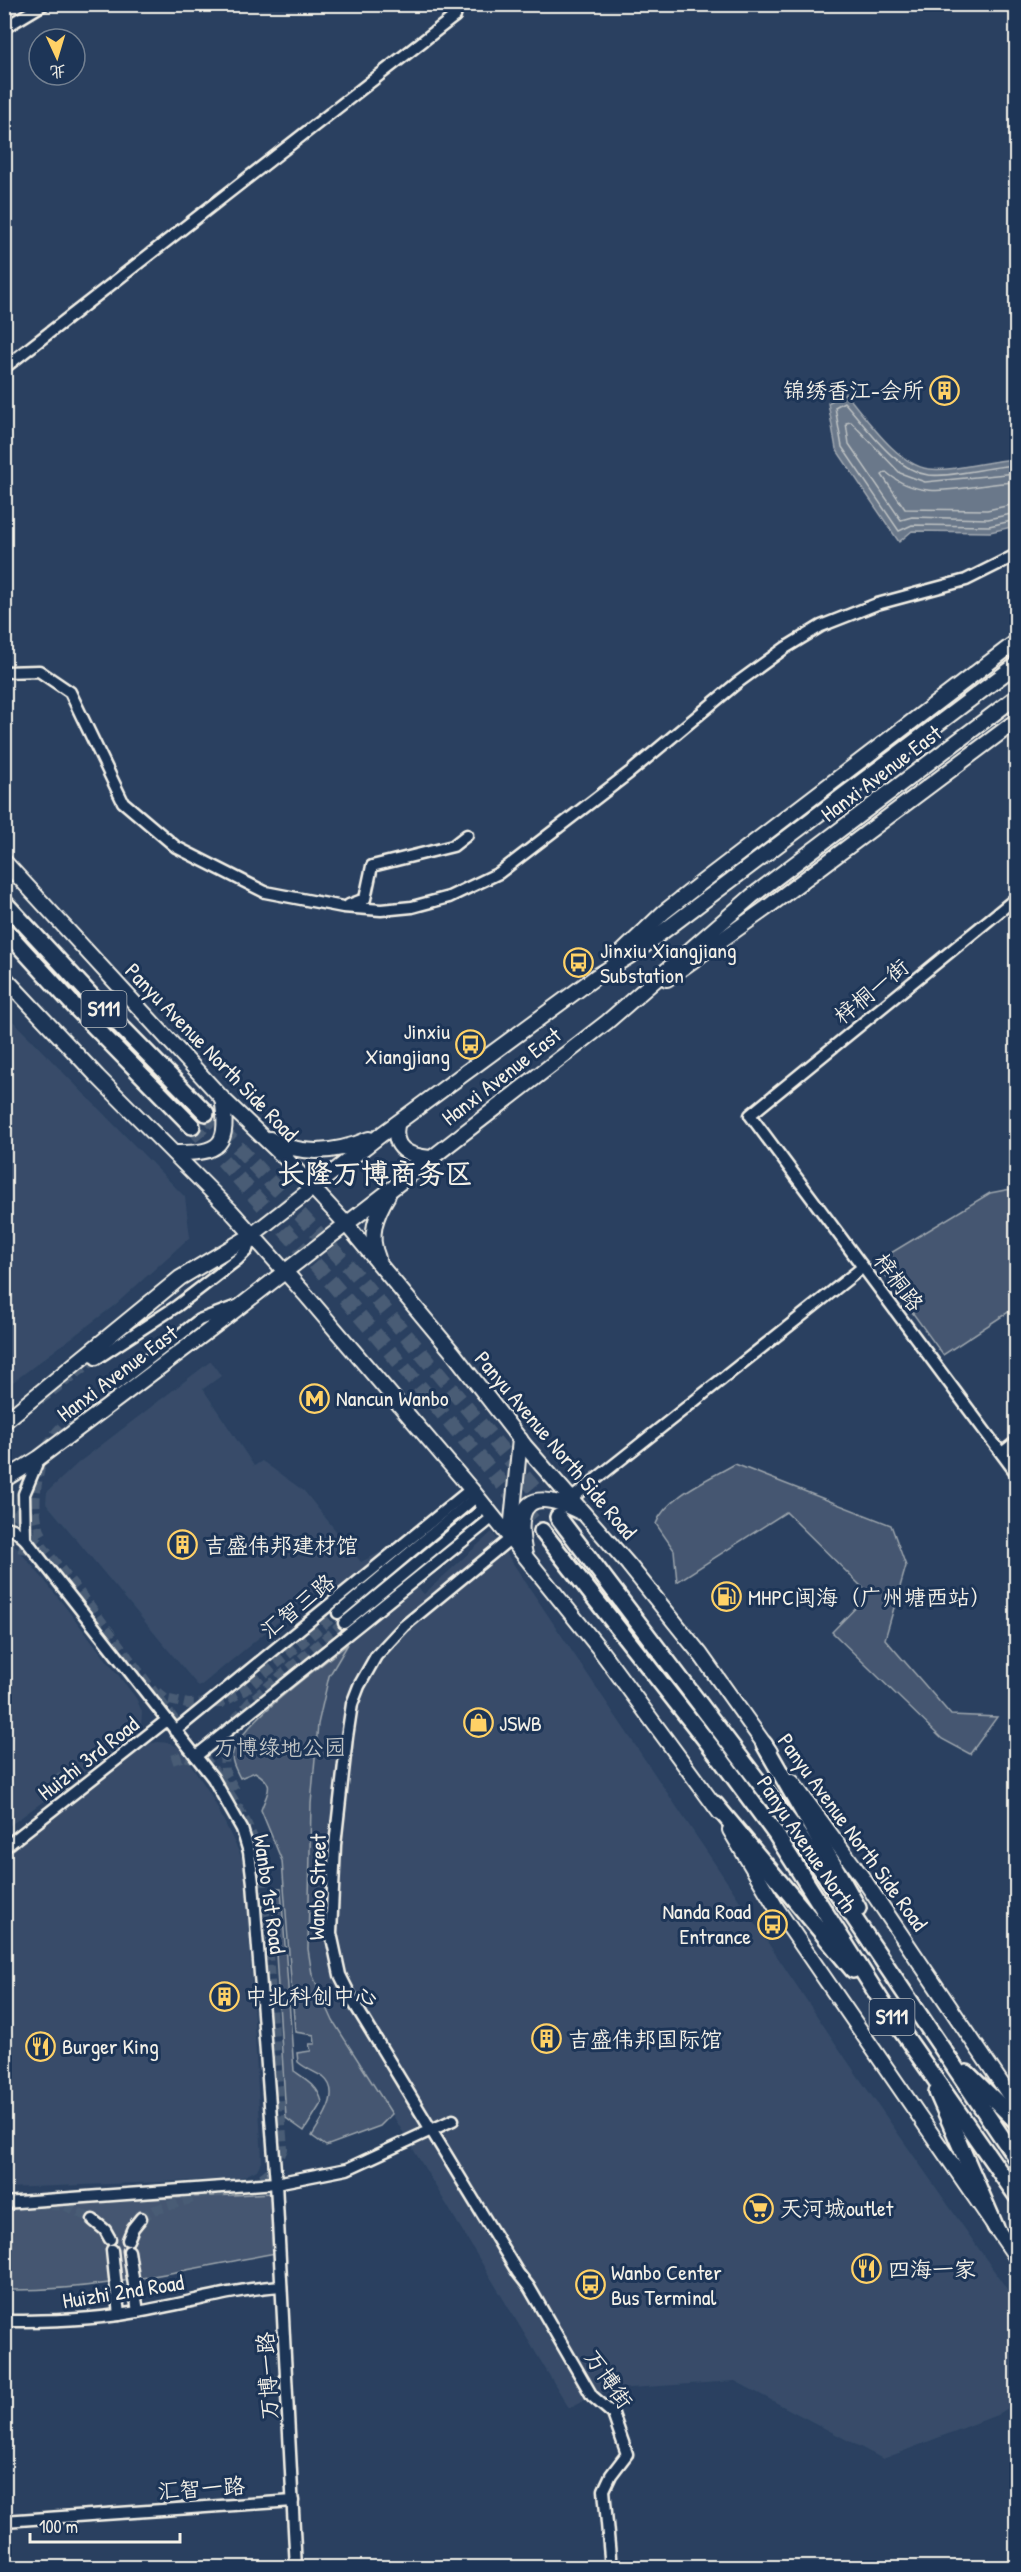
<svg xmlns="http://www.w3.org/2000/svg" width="1021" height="2572" font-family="'Patrick Hand','LXGW WenKai TC',sans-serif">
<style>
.built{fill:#374c69}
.green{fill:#445771;stroke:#9ca4ac;stroke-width:1.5}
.water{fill:#6a788a;stroke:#a1a8b0;stroke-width:1.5}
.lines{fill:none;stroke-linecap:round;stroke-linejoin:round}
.shore{stroke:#bdc1c2;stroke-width:1.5}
.minor-tunnel{stroke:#485b74;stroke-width:10;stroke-dasharray:10 5;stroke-linecap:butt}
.highway-tunnel{stroke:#485b74;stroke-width:15;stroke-dasharray:15 8;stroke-linecap:butt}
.minor-casing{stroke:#f4f1e8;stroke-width:15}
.major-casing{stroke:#f4f1e8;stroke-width:18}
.highway-casing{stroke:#f4f1e8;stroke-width:20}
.minor{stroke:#1d3557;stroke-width:10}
.major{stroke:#1d3557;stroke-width:14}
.highway{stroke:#1d3557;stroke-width:15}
.labels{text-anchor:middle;stroke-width:6;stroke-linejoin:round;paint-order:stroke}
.shield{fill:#1d3557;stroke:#b4b9bc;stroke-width:1.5}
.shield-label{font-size:21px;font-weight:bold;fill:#f4f1e8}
.poi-label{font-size:22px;fill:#f4f1e8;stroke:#1d3557;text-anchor:start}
.street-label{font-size:22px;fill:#f4f1e8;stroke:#1d3557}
.park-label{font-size:22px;fill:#bfc3c4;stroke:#1d3557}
.district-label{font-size:28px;font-weight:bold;fill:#f4f1e8;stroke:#1d3557}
</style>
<rect width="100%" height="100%" fill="#2a4060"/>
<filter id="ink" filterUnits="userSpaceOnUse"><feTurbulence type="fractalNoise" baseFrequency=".0167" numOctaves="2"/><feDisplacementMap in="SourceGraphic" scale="12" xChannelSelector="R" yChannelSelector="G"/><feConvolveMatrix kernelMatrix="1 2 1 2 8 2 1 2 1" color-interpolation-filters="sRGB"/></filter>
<g filter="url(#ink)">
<!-- built -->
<g class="built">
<polygon points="5,1013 185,1197 190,1237 115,1305 5,1388"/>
<polygon points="211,1361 221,1376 203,1389 254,1466 262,1461 304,1491 361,1562 383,1551 424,1594 492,1532 848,2062 1016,2302 1016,2403 997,2415 883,2459 735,2381 615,2389 592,2396 569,2408 392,2114 333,2021 312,1974 308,1949 307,1911 311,1804 318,1724 329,1676 348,1644 382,1598 360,1617 341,1598 317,1590 199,1687 46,1503 47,1492 78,1463"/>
<polygon points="5,1534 45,1581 136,1698 142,1712 141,1725 135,1735 5,1829"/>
<polygon points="158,1742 170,1743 180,1748 211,1795 245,1864 262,2160 257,2170 239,2179 5,2188 5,1856 148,1744"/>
</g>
<!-- green -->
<g class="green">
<polygon points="1016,1188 1016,1307 943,1355 876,1262 990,1193"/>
<path d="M735 1464 891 1525 906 1566 885 1639 951 1715 997 1717 970 1754 942 1739 832 1632 869 1594 786 1512 677 1582 674 1550 656 1524C665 1497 711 1478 735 1464Z"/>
<path d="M348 1644 329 1676 318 1724 311 1804 308 1949 312 1974 333 2021 392 2114 380 2126 326 2146 312 2136C321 2120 343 2093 323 2077 315 2072 306 2069 298 2062L297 2053 311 2051 309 2044H315L314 2035 295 2032 282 1861 261 1810C268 1790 276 1785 255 1772L240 1778C236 1770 230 1760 233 1752 242 1722 321 1666 348 1644Z"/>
<path d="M272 1888H281L294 2071C307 2080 318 2086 322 2102L304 2131 286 2118Z"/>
<path d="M273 2193 276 2253C187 2269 95 2292 5 2290L4 2206Z"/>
</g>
<!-- water -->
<path class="water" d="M845 393C865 416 897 465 929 469 952 472 991 460 1016 459V526L990 532 912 531 899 542 836 449 828 403Z"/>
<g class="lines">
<!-- shore -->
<g class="shore">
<path d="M1016 465C992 466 949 478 928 475 894 470 867 427 844 402L835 407 842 447 899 531 912 525 989 526 1016 520"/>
<polyline points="1016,473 925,482 900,473 851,422 846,423 849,444 901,520 912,517 988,519 1016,513"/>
<path d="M1016 482C970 483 925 506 886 472L882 475 905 509 987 510 1016 504"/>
</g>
<!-- minor-tunnel -->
<g class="minor-tunnel">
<polyline points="40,1400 96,1359"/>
<polyline points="4,1499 88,1603 184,1733"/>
<path d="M42 1535C28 1510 38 1455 56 1433 71 1414 96 1400 114 1386"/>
<polyline points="4,1548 12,1546 38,1551"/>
<polyline points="157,1692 165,1699 188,1704 221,1703 245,1690 338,1613"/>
<path d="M203 1757C229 1789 249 1821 261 1861L283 2149C274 2169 270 2175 249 2185"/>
<polyline points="172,1760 184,1756 201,1761"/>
<polyline points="55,1775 68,1793"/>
<polyline points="235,1790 225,1773 224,1752 234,1721 251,1701 344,1623"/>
<polyline points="184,2195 231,2190"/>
<polyline points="35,2204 66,2206 93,2220"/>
<polyline points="141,2218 155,2210 194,2198"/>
</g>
<!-- highway-tunnel -->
<g class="highway-tunnel">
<polyline points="206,1113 350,1268 558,1517"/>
<polyline points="192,1126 332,1283 542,1531"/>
</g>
<defs>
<g id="minor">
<polyline points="442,4 455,16"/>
<polyline points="4,28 44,4"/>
<polyline points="4,368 455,16 456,4"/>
<polyline points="4,672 39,671 70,692 123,802 176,847 265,892 343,907 381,910 412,907 449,897 499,873 629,773 737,683 785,648 821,626 877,604 966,580 1016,555"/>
<polyline points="1016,898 750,1115 1016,1473"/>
<polyline points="349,905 365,899 372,866 453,846 467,835"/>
<polyline points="96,1359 177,1306 238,1259 247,1250 252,1235"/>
<polyline points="114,1386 199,1320 237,1306"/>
<polyline points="1002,1453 1016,1442"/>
<polyline points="571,1499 863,1267"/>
<polyline points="4,1527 13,1529 25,1539 213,1778 242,1829 249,1852 253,1883 276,2183 296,2568"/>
<polyline points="25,1539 24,1494 39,1458"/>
<polyline points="510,1539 404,1626 376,1656 359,1686 352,1704 347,1737 335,1845 331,1933 340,1975 354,2003 518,2273 529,2287 592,2396 613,2414 627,2454 611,2475 604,2490 611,2568"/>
<polyline points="338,1613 477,1496"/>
<polyline points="344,1623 485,1507"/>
<polyline points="175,1731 471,1489"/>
<polyline points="196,1756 493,1517"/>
<polyline points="4,1848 167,1720"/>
<polyline points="4,2203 276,2183 347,2169 453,2120"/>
<polyline points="93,2220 105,2230 110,2239"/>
<polyline points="128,2240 133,2228 141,2218"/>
<polyline points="112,2250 119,2315"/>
<polyline points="129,2251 138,2312"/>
<path d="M4 2321C49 2321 93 2320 137 2312 186 2304 232 2289 281 2286"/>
<polyline points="4,2521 293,2501"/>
</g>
<g id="major">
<polyline points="4,861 222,1098 288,1161 346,1224 454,1354 525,1446 628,1564 701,1655 770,1752"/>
<polyline points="618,956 664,912 706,879 1016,642"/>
<polyline points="4,977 97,1076 231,1211 305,1294 471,1489 598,1647 720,1813"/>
<polyline points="667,979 765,909 1016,721"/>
<path d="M397 1125C392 1149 409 1156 430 1158"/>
<path d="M270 1139C302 1157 336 1153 369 1139"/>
<path d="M174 1153C221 1154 230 1145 222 1098"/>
<path d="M378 1258C368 1235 376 1215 388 1195"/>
<polyline points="4,1422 180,1278 252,1235 382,1134 597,976 636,952 1016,665"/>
<polyline points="4,1480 39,1458 220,1322 607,1022 752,896 1016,697"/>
<polyline points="511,1531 520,1439"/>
<path d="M525 1555C514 1502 530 1487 580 1512"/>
<polyline points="792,1782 862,1877 1016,2105"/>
<polyline points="730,1830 777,1909 1016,2257"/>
</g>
<g id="highway">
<polyline points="4,902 98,1003 206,1113"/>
<polyline points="4,929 78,1010 192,1126"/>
<polyline points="558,1517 790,1823 1016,2158"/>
<polyline points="542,1531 719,1757 775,1833 889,2013 1016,2195"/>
<polyline points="764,1744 858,1908"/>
<polyline points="715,1804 853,1970"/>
<polyline points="967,2073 1016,2121"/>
<polyline points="937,2092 996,2228"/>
</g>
</defs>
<!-- minor casing -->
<use href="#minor" class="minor-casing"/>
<!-- major casing -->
<use href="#major" class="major-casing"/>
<!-- highway casing -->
<use href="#highway" class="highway-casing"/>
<!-- minor -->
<use href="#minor" class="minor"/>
<!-- major -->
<use href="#major" class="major"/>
<!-- highway -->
<use href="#highway" class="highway"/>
</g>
</g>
<!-- icons -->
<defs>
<symbol id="building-ring" viewBox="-11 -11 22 22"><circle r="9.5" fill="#1d3557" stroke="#ffd166" stroke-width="1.5"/><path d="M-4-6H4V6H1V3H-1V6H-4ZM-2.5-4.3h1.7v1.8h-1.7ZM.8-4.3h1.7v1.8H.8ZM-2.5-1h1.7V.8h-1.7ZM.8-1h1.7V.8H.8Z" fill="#ffd166"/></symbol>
<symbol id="bus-ring" viewBox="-11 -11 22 22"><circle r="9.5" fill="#1d3557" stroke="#ffd166" stroke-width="1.5"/><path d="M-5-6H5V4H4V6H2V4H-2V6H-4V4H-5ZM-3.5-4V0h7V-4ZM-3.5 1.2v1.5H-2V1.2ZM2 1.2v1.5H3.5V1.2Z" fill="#ffd166"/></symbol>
<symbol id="metro-ring" viewBox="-11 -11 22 22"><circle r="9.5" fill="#1d3557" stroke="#ffd166" stroke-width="1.5"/><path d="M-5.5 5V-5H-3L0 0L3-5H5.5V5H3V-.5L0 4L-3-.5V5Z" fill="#ffd166"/></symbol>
<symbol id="fuel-ring" viewBox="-11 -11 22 22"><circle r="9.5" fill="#1d3557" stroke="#ffd166" stroke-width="1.5"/><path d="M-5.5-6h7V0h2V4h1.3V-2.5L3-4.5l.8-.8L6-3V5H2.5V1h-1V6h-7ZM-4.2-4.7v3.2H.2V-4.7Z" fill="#ffd166"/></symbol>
<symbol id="shop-ring" viewBox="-11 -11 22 22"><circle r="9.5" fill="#1d3557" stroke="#ffd166" stroke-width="1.5"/><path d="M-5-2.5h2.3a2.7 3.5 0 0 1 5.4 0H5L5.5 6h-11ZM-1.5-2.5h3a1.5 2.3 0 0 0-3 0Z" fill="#ffd166"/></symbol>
<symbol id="restaurant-ring" viewBox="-11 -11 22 22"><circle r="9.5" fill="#1d3557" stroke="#ffd166" stroke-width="1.5"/><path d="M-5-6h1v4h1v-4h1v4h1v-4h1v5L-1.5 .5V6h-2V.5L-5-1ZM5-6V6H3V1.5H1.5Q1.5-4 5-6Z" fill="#ffd166"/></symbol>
<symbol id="supermarket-ring" viewBox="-11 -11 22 22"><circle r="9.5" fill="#1d3557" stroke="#ffd166" stroke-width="1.5"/><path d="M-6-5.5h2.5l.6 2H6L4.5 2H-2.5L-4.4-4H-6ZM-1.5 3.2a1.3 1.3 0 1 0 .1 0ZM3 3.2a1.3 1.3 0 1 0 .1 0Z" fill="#ffd166"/></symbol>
</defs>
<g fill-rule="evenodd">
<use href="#building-ring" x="928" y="374" width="33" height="33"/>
<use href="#bus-ring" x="562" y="946" width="33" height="33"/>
<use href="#bus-ring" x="454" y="1028" width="33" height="33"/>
<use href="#metro-ring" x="298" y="1382" width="33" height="33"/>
<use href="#building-ring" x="166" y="1528" width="33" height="33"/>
<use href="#fuel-ring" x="710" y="1580" width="33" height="33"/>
<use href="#shop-ring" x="462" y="1706" width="33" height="33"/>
<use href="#bus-ring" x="756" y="1908" width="33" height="33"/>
<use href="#building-ring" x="208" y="1980" width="33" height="33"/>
<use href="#building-ring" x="530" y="2022" width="33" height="33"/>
<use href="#restaurant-ring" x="24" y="2030" width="33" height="33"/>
<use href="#supermarket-ring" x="742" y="2192" width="33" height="33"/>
<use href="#restaurant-ring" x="850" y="2252" width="33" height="33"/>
<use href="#bus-ring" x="574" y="2268" width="33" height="33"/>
</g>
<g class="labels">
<!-- shield labels -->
<g class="shield">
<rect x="81.5" y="991" width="45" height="36" rx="4.5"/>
<rect x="869.5" y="1999" width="45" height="36" rx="4.5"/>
</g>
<g class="shield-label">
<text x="104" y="1016">S111</text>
<text x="892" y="2024">S111</text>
</g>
<!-- poi labels -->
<g class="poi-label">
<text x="924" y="398" text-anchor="end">锦绣香江-会所</text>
<text x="600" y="958">Jinxiu Xiangjiang<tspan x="600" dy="25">Substation</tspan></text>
<text x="450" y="1039" text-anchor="end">Jinxiu<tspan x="450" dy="25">Xiangjiang</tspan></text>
<text x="336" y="1406">Nancun Wanbo</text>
<text x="204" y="1553">吉盛伟邦建材馆</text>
<text x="748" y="1605">MHPC闽海（广州塘西站）</text>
<text x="499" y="1731">JSWB</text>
<text x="751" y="1919" text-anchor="end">Nanda Road<tspan x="751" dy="25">Entrance</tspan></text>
<text x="245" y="2004">中北科创中心</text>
<text x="568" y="2047">吉盛伟邦国际馆</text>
<text x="62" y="2054">Burger King</text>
<text x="780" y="2216">天河城outlet</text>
<text x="888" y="2277">四海一家</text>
<text x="611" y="2280">Wanbo Center<tspan x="611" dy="25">Bus Terminal</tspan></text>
</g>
<!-- street labels -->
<g class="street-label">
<text transform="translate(881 773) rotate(-37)" y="8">Hanxi Avenue East</text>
<text transform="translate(871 991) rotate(-39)" y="8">梓桐一街</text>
<text transform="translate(212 1052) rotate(46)" y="8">Panyu Avenue North Side Road</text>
<text transform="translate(501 1076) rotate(-38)" y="8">Hanxi Avenue East</text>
<text transform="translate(899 1282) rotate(53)" y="8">梓桐路</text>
<text transform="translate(117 1373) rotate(-37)" y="8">Hanxi Avenue East</text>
<text transform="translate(556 1445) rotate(50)" y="8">Panyu Avenue North Side Road</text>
<text transform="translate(297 1606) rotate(-39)" y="8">汇智三路</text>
<text transform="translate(88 1758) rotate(-38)" y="8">Huizhi 3rd Road</text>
<text transform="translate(853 1832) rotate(54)" y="8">Panyu Avenue North Side Road</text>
<text transform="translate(807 1844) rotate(56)" y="8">Panyu Avenue North</text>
<text transform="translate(317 1887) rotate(-89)" y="8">Wanbo Street</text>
<text transform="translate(270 1894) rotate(82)" y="8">Wanbo 1st Road</text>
<text transform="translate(123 2291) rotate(-9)" y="8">Huizhi 2nd Road</text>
<text transform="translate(267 2376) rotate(-93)" y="8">万博一路</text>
<text transform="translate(609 2379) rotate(55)" y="8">万博街</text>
<text transform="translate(201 2488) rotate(-4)" y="8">汇智一路</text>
</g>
<!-- park labels -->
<g class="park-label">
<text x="280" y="1755">万博绿地公园</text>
</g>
<!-- district labels -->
<g class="district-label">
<text x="375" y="1183">长隆万博商务区</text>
</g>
</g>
<!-- margin -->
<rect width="1021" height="2572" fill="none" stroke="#1d3557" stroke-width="24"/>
<rect x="12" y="12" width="997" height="2548" fill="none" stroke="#f4f1e8" stroke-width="2" filter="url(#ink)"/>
<!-- north arrow -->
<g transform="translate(57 57) rotate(176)"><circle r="28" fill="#1d3557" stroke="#738091" stroke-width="1.5"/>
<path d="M0-4.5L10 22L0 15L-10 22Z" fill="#ffd166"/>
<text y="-9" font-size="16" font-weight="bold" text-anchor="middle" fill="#f4f1e8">北</text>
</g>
<!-- scale -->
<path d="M30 2533v9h150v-9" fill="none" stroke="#f4f1e8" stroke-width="3"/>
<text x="39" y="2533" font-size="18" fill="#f4f1e8" stroke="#1d3557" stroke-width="4.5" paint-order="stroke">100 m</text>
</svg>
